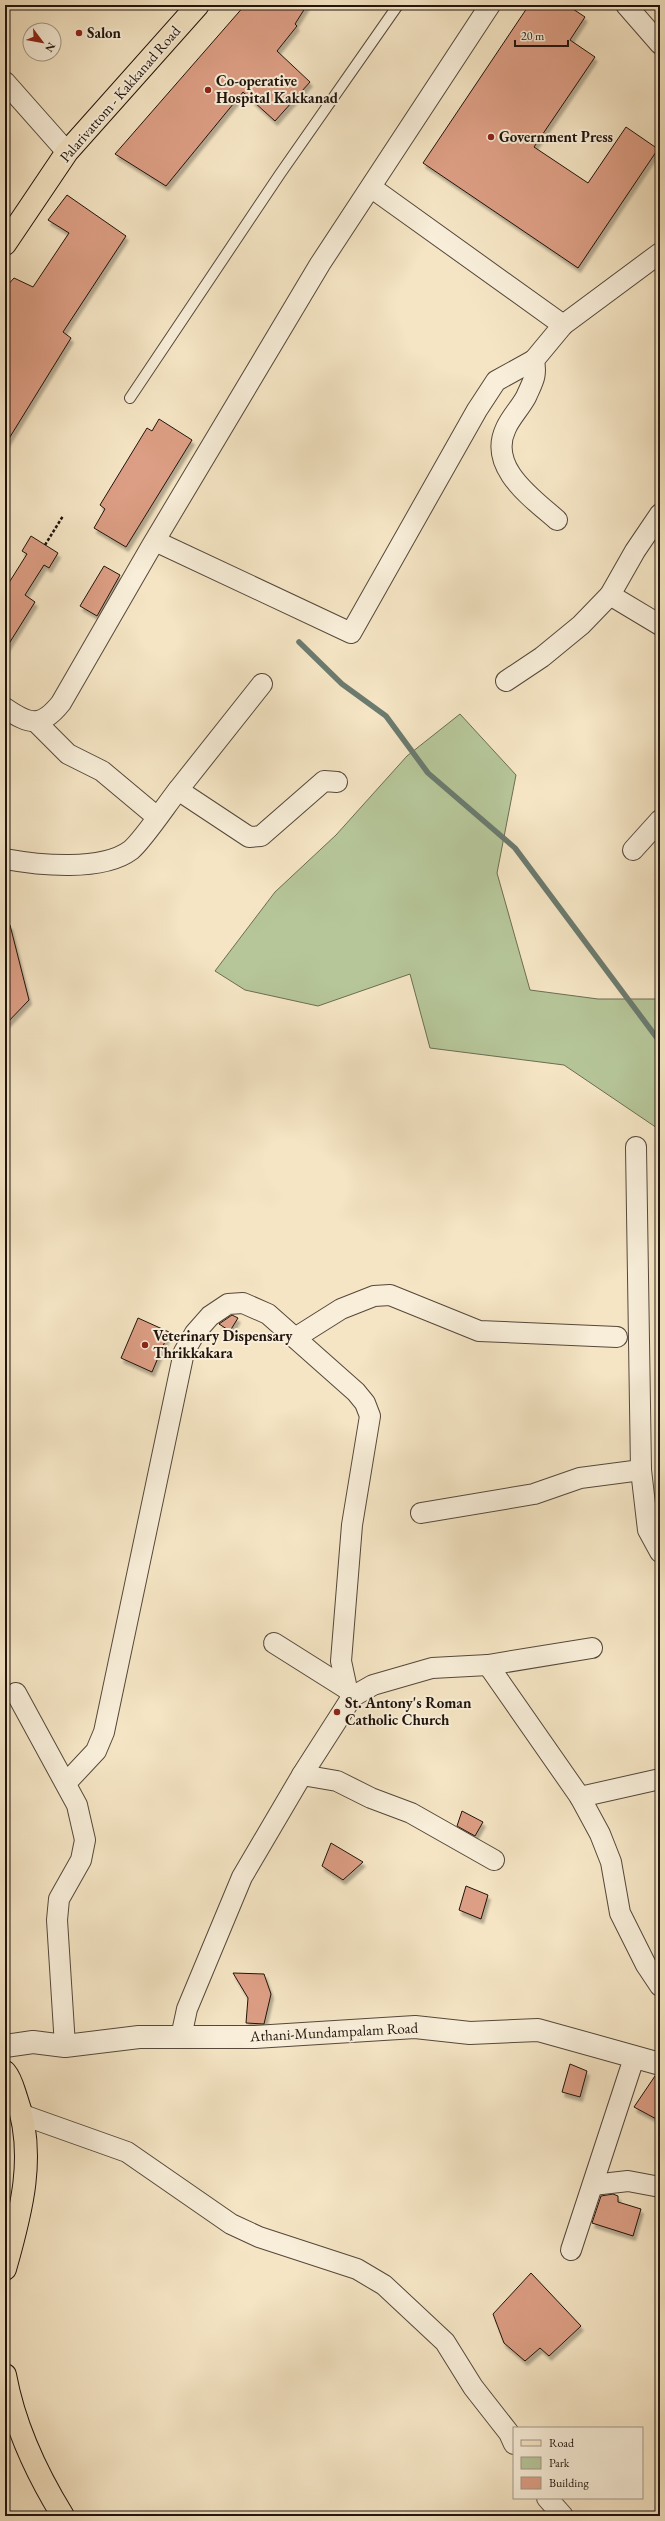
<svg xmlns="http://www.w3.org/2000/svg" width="665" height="2521" font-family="'EB Garamond',serif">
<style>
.green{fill:#b6c699;stroke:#6b6d53}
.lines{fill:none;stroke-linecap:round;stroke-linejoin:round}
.stream{stroke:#6b7b6f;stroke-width:5.5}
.building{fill:#dc9e84;stroke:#20140d;filter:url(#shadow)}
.service-casing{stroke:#55483b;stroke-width:12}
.minor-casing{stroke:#55483b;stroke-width:22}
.tertiary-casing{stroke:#55483b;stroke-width:24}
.primary-casing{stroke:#20140d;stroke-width:24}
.path{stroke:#20140d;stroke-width:2.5;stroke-dasharray:3 2;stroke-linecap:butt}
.service{stroke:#f8eed9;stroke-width:10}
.minor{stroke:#f8eed9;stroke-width:20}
.tertiary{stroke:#f8eed9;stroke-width:22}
.primary{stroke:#f5e5c4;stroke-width:22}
.poi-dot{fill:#8f2418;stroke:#f8eed9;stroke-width:1.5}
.labels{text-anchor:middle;stroke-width:4;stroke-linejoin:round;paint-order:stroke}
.poi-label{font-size:15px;font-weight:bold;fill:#20140d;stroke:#f8eed9;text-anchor:start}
.street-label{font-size:15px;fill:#20140d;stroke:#f8eed9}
</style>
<defs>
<filter id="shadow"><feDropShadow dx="2.5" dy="4.5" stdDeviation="1" flood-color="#0004"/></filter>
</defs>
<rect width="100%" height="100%" fill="#f5e5c4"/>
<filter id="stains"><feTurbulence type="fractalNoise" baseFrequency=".005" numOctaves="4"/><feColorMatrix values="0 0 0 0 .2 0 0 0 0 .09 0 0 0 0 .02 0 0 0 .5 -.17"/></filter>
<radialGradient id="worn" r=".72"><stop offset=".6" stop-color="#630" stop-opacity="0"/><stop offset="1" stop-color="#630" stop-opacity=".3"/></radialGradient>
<!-- green -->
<polygon class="green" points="460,714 516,775 497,873 530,990 598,999 660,999 660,1130 564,1065 430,1048 410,974 318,1006 245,990 215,971 275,892 336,835 407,756"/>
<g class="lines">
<!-- stream -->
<polyline class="stream" points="299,642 342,684 386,716 428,773 515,848 660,1042"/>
</g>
<!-- building -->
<g class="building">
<polygon points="245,5 307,5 295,24 297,26 277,51 310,82 275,121 243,92 166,186 115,154"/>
<polygon points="529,5 567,5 585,17 570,40 595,57 534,147 588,183 626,127 658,149 578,268 423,163"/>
<polygon points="67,195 126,236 63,332 71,338 5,445 5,288 14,278 33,287 69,233 48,220"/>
<polygon points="159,419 192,440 126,547 94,528 105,509 100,505 147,428 152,431"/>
<polygon points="31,536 58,553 49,568 44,565 25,595 35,602 5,650 5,589 27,554 22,551"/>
<polygon points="104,566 120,575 97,616 80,606"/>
<polygon points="5,925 10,925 29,1000 5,1025"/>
<polygon points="232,1315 238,1318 230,1331 219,1324"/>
<polygon points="138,1318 169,1332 152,1372 121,1358"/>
<polygon points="462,1811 483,1822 475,1836 457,1826"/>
<polygon points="331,1843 363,1862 343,1880 322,1866"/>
<polygon points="466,1886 488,1895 481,1919 459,1910"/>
<polygon points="233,1973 264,1974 271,1994 264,2024 246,2023 248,1998"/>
<polygon points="570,2064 587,2071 580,2097 562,2092"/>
<polygon points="655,2076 660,2076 660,2121 634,2107"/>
<polygon points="613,2194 618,2196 618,2202 641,2209 633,2236 592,2223 601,2196"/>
<polygon points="531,2273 581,2326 549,2356 540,2348 525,2361 504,2343 493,2314"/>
</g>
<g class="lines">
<defs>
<g id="service">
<polyline points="660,5 660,6"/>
<polyline points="130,398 280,174 398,5"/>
</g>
<g id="minor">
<polyline points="626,5 660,44"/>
<polyline points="5,82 67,152"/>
<polyline points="372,188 563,325"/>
<path d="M557 520C532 498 487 467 506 428 511 417 520 408 526 397 533 381 537 377 534 360L563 325 660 253"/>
<polyline points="155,541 351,633 477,410 496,381 534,360"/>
<polyline points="610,595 660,625"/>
<polyline points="506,681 542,657 581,625 610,595 635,551 660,514"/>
<polyline points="262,684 178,790 249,837 261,836 324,781 337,782"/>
<path d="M5 708C30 725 41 728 61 703L151 547 320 264 490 5"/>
<polyline points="36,722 68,754 102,771 157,817"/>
<polyline points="633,850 660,820"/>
<path d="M5 859C38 865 102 872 131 850 143 840 167 804 178 790"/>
<polyline points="636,1147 641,1470 648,1530 660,1552"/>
<polyline points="295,1338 341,1309 374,1296 390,1295 479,1331 617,1337"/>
<polyline points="421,1513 534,1494 580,1478 641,1470"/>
<polyline points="274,1643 347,1689"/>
<polyline points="488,1665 580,1797 600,1834 611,1862 620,1913 646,1965 660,1986"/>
<polyline points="16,1693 77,1805 85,1840 81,1860 59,1899 57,1920 65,2046"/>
<polyline points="302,1775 352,1697 373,1685 432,1668 488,1665 592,1648"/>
<polyline points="66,1783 96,1751 104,1732 184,1352 195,1333 210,1316 228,1304 243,1303 268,1314 356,1392 365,1403 370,1416 352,1525 341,1661 347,1689 352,1697"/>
<polyline points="580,1797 660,1779"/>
<polyline points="181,2037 187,2009 242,1877 302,1775 337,1781 371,1798 411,1813 494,1860"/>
<polyline points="23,2115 127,2152 231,2224 259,2237 357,2269 384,2285 445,2342 473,2387 509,2433 514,2444"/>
<polyline points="593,2185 628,2181 660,2187"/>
<polyline points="571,2250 634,2058"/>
<polyline points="547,2498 563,2516"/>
</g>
<polyline id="tertiary" points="5,2046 33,2042 65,2046 139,2037 255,2037 415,2027 470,2033 538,2030 660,2064"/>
<g id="primary">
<polyline points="5,244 67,152 198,5"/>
<path d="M5 2072C11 2079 13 2088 16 2097 37 2154 21 2213 5 2269"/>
<path d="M5 2375C14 2424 37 2474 63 2516"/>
</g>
</defs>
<!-- service casing -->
<use href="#service" class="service-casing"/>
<!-- minor casing -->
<use href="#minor" class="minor-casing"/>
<!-- tertiary casing -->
<use href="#tertiary" class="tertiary-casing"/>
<!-- primary casing -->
<use href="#primary" class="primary-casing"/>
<!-- path -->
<polyline class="path" points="45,545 63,516"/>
<!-- service -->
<use href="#service" class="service"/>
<!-- minor -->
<use href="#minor" class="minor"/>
<!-- tertiary -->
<use href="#tertiary" class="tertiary"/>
<!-- primary -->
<use href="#primary" class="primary"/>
</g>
<!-- markers -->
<g class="poi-dot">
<circle cx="79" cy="33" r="4"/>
<circle cx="208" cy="90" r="4"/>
<circle cx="491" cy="137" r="4"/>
<circle cx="145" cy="1345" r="4"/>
<circle cx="337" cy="1712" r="4"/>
</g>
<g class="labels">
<!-- poi labels -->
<g class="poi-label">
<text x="87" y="38">Salon</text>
<text x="216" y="86">Co-operative<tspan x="216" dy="17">Hospital Kakkanad</tspan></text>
<text x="499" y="142">Government Press</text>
<text x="153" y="1341">Veterinary Dispensary<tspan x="153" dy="17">Thrikkakara</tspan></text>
<text x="345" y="1708">St. Antony's Roman<tspan x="345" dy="17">Catholic Church</tspan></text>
</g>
<!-- street labels -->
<g class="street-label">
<text transform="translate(120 94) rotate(-49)" y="5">Palarivattom - Kakkanad Road</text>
<text transform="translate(334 2032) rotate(-3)" y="5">Athani-Mundampalam Road</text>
</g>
</g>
<!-- margin -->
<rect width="665" height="2521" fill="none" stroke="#f5e5c4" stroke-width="20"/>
<rect x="6" y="6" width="653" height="2509" fill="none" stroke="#20140d" stroke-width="2"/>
<rect x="10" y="10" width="645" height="2501" fill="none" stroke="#20140d"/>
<!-- legend -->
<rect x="513" y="2427" width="130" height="72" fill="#f8eed9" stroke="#a29787"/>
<rect x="521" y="2440" width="20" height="6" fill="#f5e5c4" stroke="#a29787"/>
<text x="549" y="2447" font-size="12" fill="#20140d">Road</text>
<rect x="521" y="2457" width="20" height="12" fill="#b6c699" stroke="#a29787"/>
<text x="549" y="2467" font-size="12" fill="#20140d">Park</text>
<rect x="521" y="2477" width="20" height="12" fill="#dc9e84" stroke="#a29787"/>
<text x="549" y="2487" font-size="12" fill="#20140d">Building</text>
<!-- north arrow -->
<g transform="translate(42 42) rotate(122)"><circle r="19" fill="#f8eed9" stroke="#a29787"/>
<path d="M0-3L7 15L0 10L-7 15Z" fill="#8f2418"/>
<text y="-6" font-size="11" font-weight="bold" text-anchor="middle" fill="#20140d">N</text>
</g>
<!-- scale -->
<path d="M515 40v6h53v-6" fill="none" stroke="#20140d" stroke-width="2"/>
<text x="521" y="40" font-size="12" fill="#20140d" stroke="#f8eed9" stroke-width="3" paint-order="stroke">20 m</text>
<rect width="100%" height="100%" filter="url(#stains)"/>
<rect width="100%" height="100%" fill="url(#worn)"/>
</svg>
